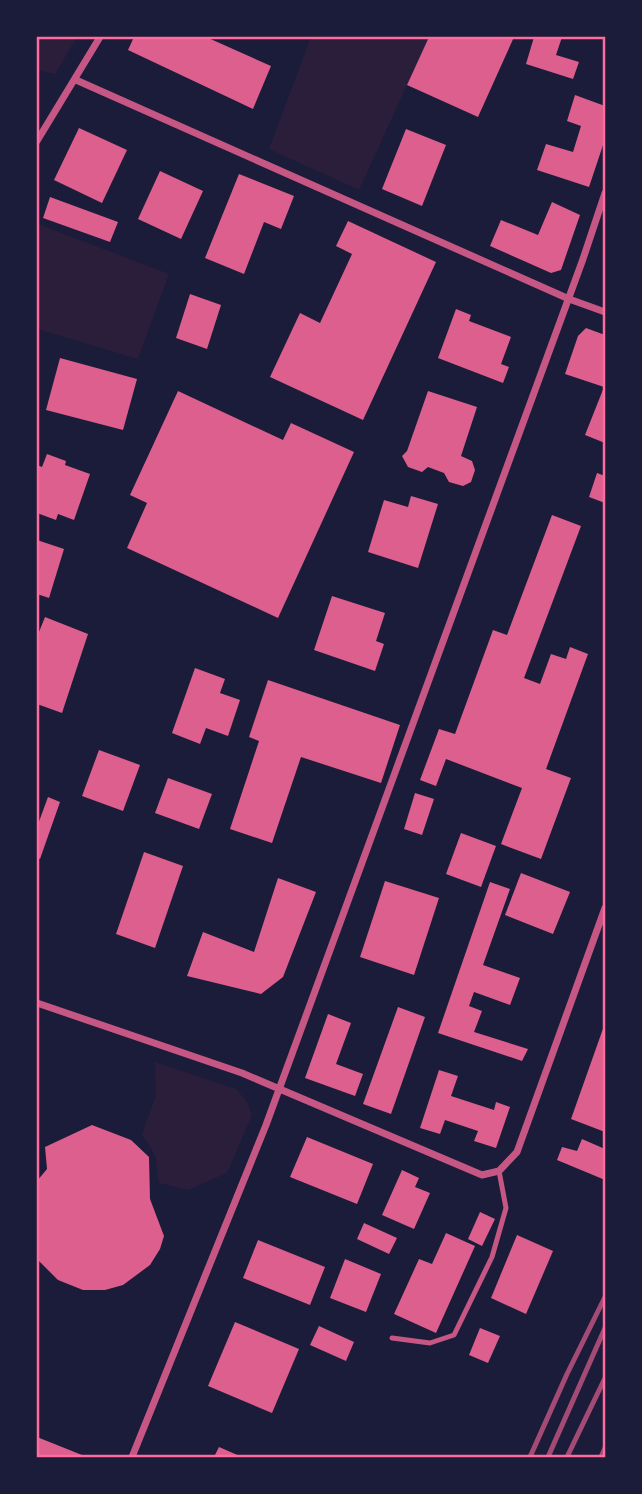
<svg xmlns="http://www.w3.org/2000/svg" width="642" height="1494" font-family="Helvetica,sans-serif">
<style>
.green{fill:#2a1e3b}
.building{fill:#dd5f8e}
.lines{fill:none;stroke-linecap:round;stroke-linejoin:round}
.service{stroke:#c65784;stroke-width:5}
.minor{stroke:#c65784;stroke-width:7}
.rail{stroke:#a44b75;stroke-width:5}
.neatline{fill:none;stroke:#ff6b9d;stroke-width:2.5}
</style>
<rect width="100%" height="100%" fill="#1b1b3a"/>
<!-- green -->
<g class="green">
<polygon points="37,37 77,37 55,74 37,70"/>
<polygon points="311,37 429,37 359,190 269,149"/>
<polygon points="38,224 169,274 138,359 37,329"/>
<polygon points="155,1062 236,1089 247,1102 252,1115 227,1173 188,1190 159,1183 155,1155 142,1134 156,1096"/>
</g>
<!-- building -->
<g class="building">
<polygon points="134,37 206,37 271,66 253,109 128,50"/>
<polygon points="429,37 514,37 478,117 407,85"/>
<polygon points="534,37 562,37 556,55 579,62 573,79 526,64"/>
<polygon points="575,95 605,106 605,139 589,187 537,170 546,144 573,152 581,126 567,121"/>
<polygon points="79,128 127,150 102,203 54,180"/>
<polygon points="406,129 446,145 422,206 382,189"/>
<polygon points="160,171 203,191 181,239 138,219"/>
<polygon points="239,174 294,196 281,229 264,222 244,274 205,258"/>
<polygon points="50,197 118,222 110,242 43,218"/>
<polygon points="552,202 580,215 561,270 551,273 490,246 501,220 538,235"/>
<polygon points="348,221 436,262 363,420 270,377 300,313 320,323 352,254 336,246"/>
<polygon points="190,294 221,305 207,349 176,338"/>
<polygon points="456,309 471,315 469,321 511,337 501,364 509,367 503,383 438,358"/>
<polygon points="586,328 605,335 605,443 585,435 604,387 565,374 578,336"/>
<polygon points="60,358 137,379 123,430 46,410"/>
<polygon points="178,391 283,440 291,423 354,452 278,618 127,548 147,503 130,495"/>
<polygon points="428,391 477,407 461,456 472,461 475,470 471,482 463,486 449,482 444,473 428,467 422,472 408,467 402,456 407,451"/>
<polygon points="47,454 66,461 65,465 90,474 74,520 58,514 56,520 37,513 37,465 42,467"/>
<polygon points="597,473 605,476 605,503 589,497"/>
<polygon points="411,496 438,504 418,568 368,552 384,500 408,507"/>
<polygon points="552,515 581,526 524,678 540,684 551,654 566,659 570,647 588,654 546,769 571,778 541,859 501,844 522,788 446,759 436,786 420,780 439,729 455,734 493,630 507,635"/>
<polygon points="37,540 64,549 49,598 37,594"/>
<polygon points="332,596 385,613 376,641 384,644 375,671 314,650"/>
<polygon points="45,617 88,634 62,713 37,704 37,637"/>
<polygon points="195,668 225,679 220,693 240,700 228,736 206,728 200,744 172,733"/>
<polygon points="268,680 400,725 381,783 301,757 272,843 230,829 259,741 249,737"/>
<polygon points="99,750 140,765 123,811 82,796"/>
<polygon points="168,778 212,794 199,829 155,813"/>
<polygon points="415,793 434,799 422,835 404,829"/>
<polygon points="48,797 60,802 40,859 37,857 37,827"/>
<polygon points="461,833 496,846 481,887 446,874"/>
<polygon points="144,852 183,866 155,948 116,934"/>
<polygon points="521,873 570,892 553,934 505,915"/>
<polygon points="278,878 316,892 283,977 261,994 187,976 203,932 254,952"/>
<polygon points="385,881 439,898 414,975 360,957"/>
<polygon points="490,882 510,889 483,965 520,978 510,1005 474,992 469,1006 482,1011 474,1032 528,1049 522,1061 438,1033"/>
<polygon points="398,1007 425,1017 391,1114 363,1104"/>
<polygon points="328,1014 351,1023 336,1064 363,1074 355,1096 305,1078"/>
<polygon points="605,1023 605,1132 571,1119"/>
<polygon points="439,1070 458,1076 451,1096 494,1110 496,1102 510,1107 496,1148 474,1141 478,1131 445,1120 440,1134 420,1128"/>
<polygon points="92,1125 131,1140 149,1157 150,1199 164,1236 160,1249 150,1265 123,1285 105,1290 83,1290 58,1280 37,1259 37,1181 47,1169 45,1147"/>
<polygon points="307,1137 373,1164 357,1204 290,1177"/>
<polygon points="582,1139 605,1149 605,1180 557,1160 562,1147 577,1151"/>
<polygon points="402,1170 419,1178 415,1187 430,1193 414,1229 382,1215"/>
<polygon points="480,1212 495,1219 482,1246 468,1239"/>
<polygon points="364,1223 397,1238 389,1254 357,1239"/>
<polygon points="446,1233 475,1246 436,1333 394,1314 419,1259 432,1264"/>
<polygon points="517,1235 553,1251 526,1314 491,1298"/>
<polygon points="258,1240 325,1267 310,1305 243,1278"/>
<polygon points="345,1259 381,1274 366,1312 330,1298"/>
<polygon points="235,1322 299,1349 272,1413 208,1386"/>
<polygon points="319,1326 354,1342 346,1361 310,1345"/>
<polygon points="480,1328 500,1336 488,1363 469,1355"/>
<polygon points="37,1437 87,1457 37,1457"/>
<polygon points="219,1447 242,1457 214,1457"/>
</g>
<g class="lines">
<!-- service -->
<polyline class="service" points="392,1338 430,1343 454,1335 492,1257 506,1208 499,1171"/>
<!-- minor -->
<g class="minor">
<polyline points="76,80 569,299 605,312"/>
<polyline points="37,141 100,37"/>
<polyline points="37,1003 242,1073 482,1175 499,1171 517,1152 605,908"/>
<polyline points="132,1457 266,1125 583,259 605,193"/>
</g>
<!-- rail -->
<g class="rail">
<polyline points="530,1457 567,1374 605,1297"/>
<polyline points="548,1457 605,1328"/>
<polyline points="567,1457 605,1378"/>
<polyline points="601,1457 605,1448"/>
</g>
</g>
<!-- border -->
<rect width="642" height="1494" fill="none" stroke="#1b1b3a" stroke-width="77"/>
<rect x="38" y="38" width="566" height="1418" class="neatline"/>
</svg>
